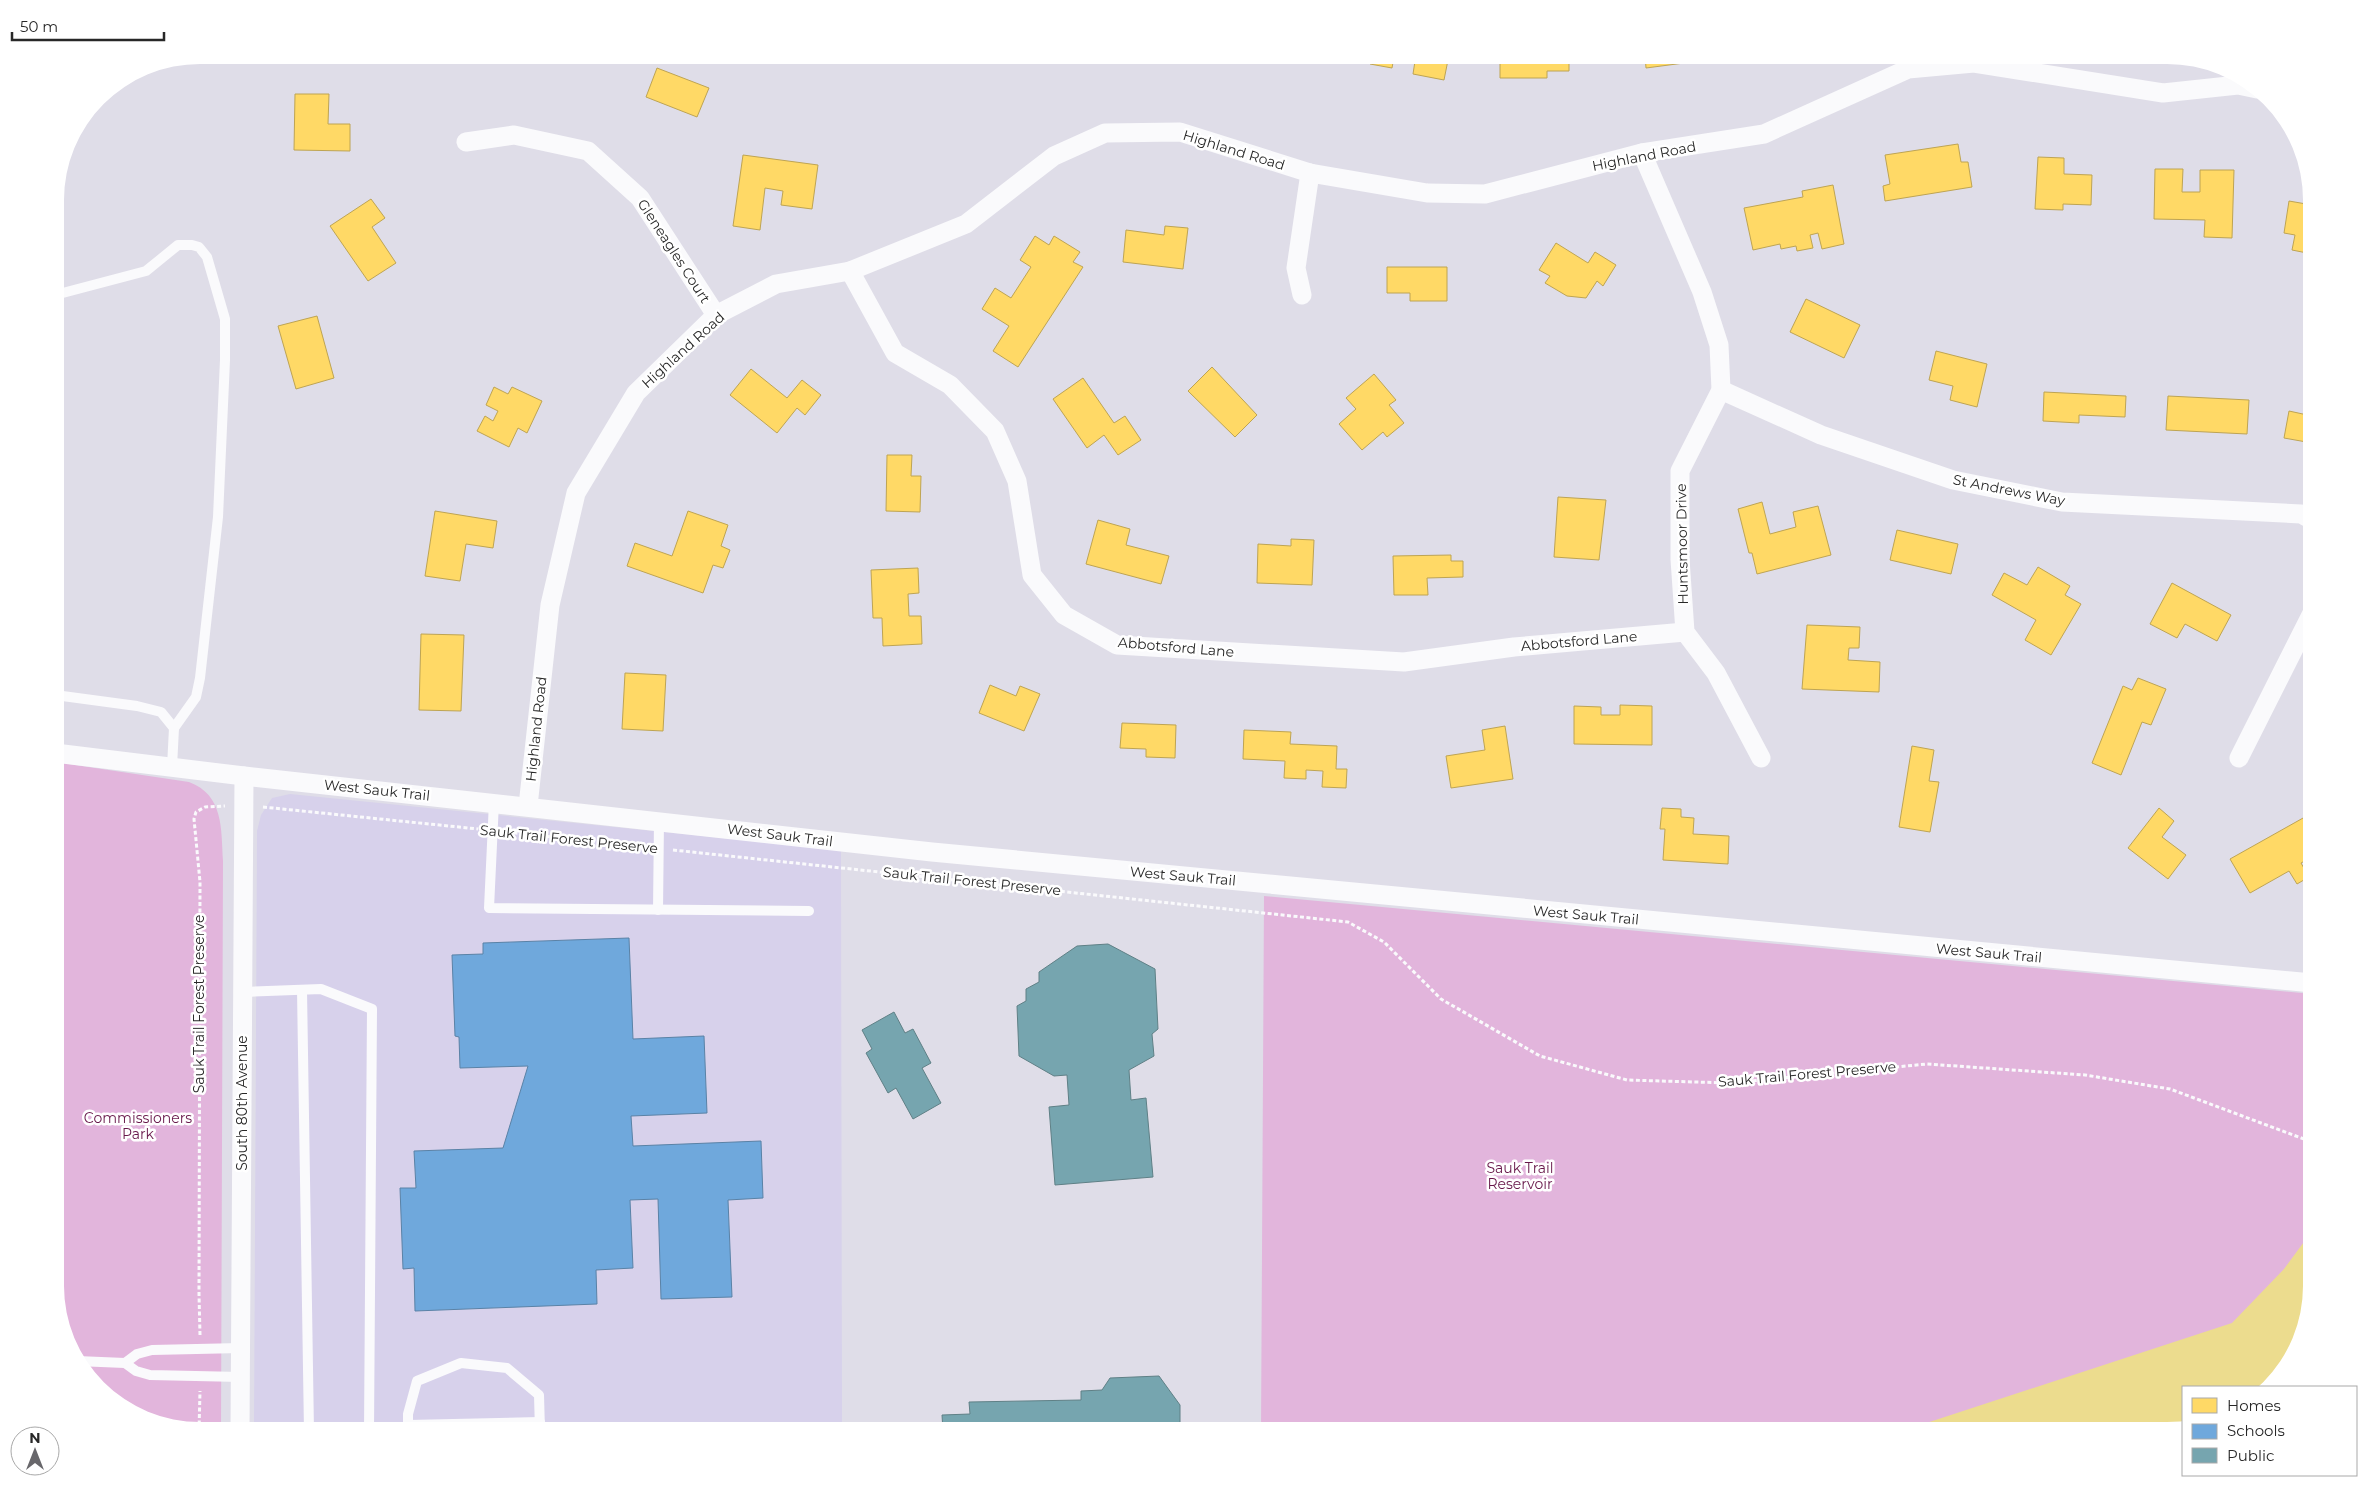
<svg xmlns="http://www.w3.org/2000/svg" width="2367" height="1486" font-family="Montserrat,sans-serif">
<style>
.education{fill:#d7d1eb}
.green{fill:#e2b5dc}
.water{fill:#ecdc8e}
.homes{fill:#ffd966;stroke:#bea453}
.schools{fill:#6fa8dc;stroke:#5a82a6}
.public{fill:#76a5af;stroke:#5f8086}
.lines{fill:none;stroke-linecap:round;stroke-linejoin:round}
.path{stroke:#fafafc;stroke-width:3;stroke-dasharray:4 2.5;stroke-linecap:butt}
.lane{stroke:#fafafc;stroke-width:10}
.street{stroke:#fafafc;stroke-width:19}
.labels{text-anchor:middle;stroke-width:5;stroke-linejoin:round;paint-order:stroke}
.street-label{font-size:14px;fill:#282828;stroke:#fff}
.park-label{font-size:14px;fill:#67174a;stroke:#fff}
</style>
<rect width="100%" height="100%" fill="#dfdde8"/>
<!-- education -->
<polygon class="education" points="290,794 841,850 842,1431 254,1431 257,831 261,815 272,798"/>
<!-- green -->
<g class="green">
<path d="M55 762 189 782C224 795 221 829 223 861L221 1431H200L120 1407 74 1358 55 1296Z"/>
<polygon points="1264,896 2312,994 2312,1287 2288,1366 2266,1387 2183,1387 2183,1427 2168,1431 1261,1431"/>
</g>
<!-- water -->
<g class="water">
<polygon points="2312,1231 2312,1287 2288,1366 2266,1387 2183,1387 2183,1427 2168,1431 1902,1431 2232,1323 2284,1269"/>
<polygon points="1571,1422 1618,1424 1630,1431 1563,1431"/>
</g>
<!-- homes -->
<g class="homes">
<polygon points="1371,55 1449,55 1444,80 1413,74 1415,61 1394,57 1392,68 1370,64"/>
<polygon points="1500,55 1569,55 1569,71 1547,71 1547,78 1500,78"/>
<polygon points="1645,55 1706,55 1707,60 1646,68"/>
<polygon points="657,68 709,88 697,117 646,97"/>
<polygon points="295,94 329,94 328,124 350,124 350,151 294,150"/>
<polygon points="1958,144 1961,162 1968,162 1972,187 1885,201 1883,186 1890,184 1885,155"/>
<polygon points="743,155 818,165 812,209 781,205 783,191 765,188 760,230 733,226"/>
<polygon points="2038,157 2064,158 2064,174 2092,175 2091,205 2063,204 2063,210 2035,209"/>
<polygon points="2155,169 2183,169 2182,192 2200,192 2200,170 2234,170 2232,238 2204,237 2205,220 2154,219"/>
<polygon points="1833,185 1844,244 1822,249 1818,233 1810,235 1813,248 1797,251 1796,246 1781,249 1780,244 1753,250 1744,208 1803,197 1802,191"/>
<polygon points="371,199 385,218 372,227 396,263 368,281 330,226"/>
<polygon points="2289,201 2312,205 2312,254 2292,250 2295,235 2284,233"/>
<polygon points="1165,226 1188,228 1183,269 1123,262 1126,230 1164,235"/>
<polygon points="1035,236 1049,245 1054,236 1080,252 1073,262 1083,267 1018,367 993,351 1009,326 982,309 995,288 1011,298 1031,267 1020,260"/>
<polygon points="1556,243 1588,263 1595,252 1616,265 1603,286 1597,281 1586,298 1567,296 1545,283 1550,276 1539,270"/>
<polygon points="1387,267 1447,267 1447,301 1410,301 1410,293 1387,293"/>
<polygon points="1806,299 1860,325 1844,358 1790,332"/>
<polygon points="317,316 334,378 296,389 278,326"/>
<polygon points="1936,351 1987,364 1977,407 1950,400 1953,386 1929,380"/>
<polygon points="1212,367 1257,415 1235,437 1188,391"/>
<polygon points="751,369 787,398 802,380 821,395 805,415 797,408 777,433 730,395"/>
<polygon points="1374,374 1396,400 1389,405 1404,423 1387,437 1383,432 1362,450 1339,424 1356,409 1346,398"/>
<polygon points="1083,378 1114,423 1125,416 1141,440 1118,455 1104,435 1087,448 1053,399"/>
<polygon points="494,387 508,394 512,387 542,401 527,433 518,428 509,447 477,431 485,416 493,421 498,411 486,405"/>
<polygon points="2044,392 2126,396 2125,417 2079,415 2079,423 2043,421"/>
<polygon points="2168,396 2249,400 2247,434 2166,430"/>
<polygon points="2289,411 2312,416 2312,443 2284,438"/>
<polygon points="887,455 912,455 911,476 921,476 920,512 886,511"/>
<polygon points="1558,497 1606,500 1599,560 1554,557"/>
<polygon points="1762,502 1770,534 1796,527 1793,512 1818,506 1831,555 1757,574 1752,553 1749,553 1738,509"/>
<polygon points="435,511 497,521 493,548 466,544 460,581 425,576"/>
<polygon points="688,511 728,525 721,546 730,550 723,568 713,565 703,593 627,566 635,543 672,556"/>
<polygon points="1098,520 1130,529 1126,545 1169,556 1161,584 1086,564"/>
<polygon points="1897,530 1958,544 1951,574 1890,560"/>
<polygon points="1291,539 1314,540 1312,585 1257,583 1258,544 1291,546"/>
<polygon points="1451,555 1451,561 1463,561 1463,577 1427,578 1428,595 1394,595 1393,556"/>
<polygon points="2038,567 2070,586 2065,595 2081,604 2051,655 2025,640 2036,620 1992,595 2004,573 2027,585"/>
<polygon points="918,568 919,593 908,594 909,616 921,616 922,644 883,646 882,618 873,618 871,570"/>
<polygon points="2172,583 2231,615 2217,641 2185,624 2177,638 2150,624"/>
<polygon points="1807,625 1860,627 1859,648 1849,648 1848,660 1880,662 1879,692 1802,689"/>
<polygon points="421,634 464,635 461,711 419,710"/>
<polygon points="625,673 666,675 663,731 622,729"/>
<polygon points="2138,678 2166,689 2151,725 2142,722 2121,775 2092,763 2123,686 2132,690"/>
<polygon points="990,685 1016,696 1020,686 1040,694 1024,731 979,713"/>
<polygon points="1620,705 1652,706 1652,745 1574,744 1574,706 1601,707 1601,715 1620,715"/>
<polygon points="1122,723 1176,725 1175,758 1146,757 1146,749 1120,748"/>
<polygon points="1505,726 1513,779 1451,788 1446,756 1485,750 1482,730"/>
<polygon points="1244,730 1291,732 1290,744 1337,746 1336,769 1347,769 1346,788 1322,787 1323,771 1306,770 1306,779 1284,778 1285,761 1243,759"/>
<polygon points="1912,746 1934,750 1929,781 1939,782 1930,832 1899,827"/>
<polygon points="1662,808 1681,809 1681,817 1694,818 1693,834 1729,836 1728,864 1663,860 1665,829 1660,829"/>
<polygon points="2159,808 2174,821 2162,837 2186,855 2168,879 2128,848"/>
<polygon points="2312,813 2312,857 2301,863 2309,877 2297,884 2289,871 2250,893 2230,859"/>
</g>
<!-- schools -->
<polygon class="schools" points="629,938 633,1039 704,1036 707,1113 631,1116 633,1146 761,1141 763,1198 728,1200 732,1297 661,1299 658,1199 630,1200 633,1268 596,1270 597,1304 415,1311 414,1268 403,1269 400,1188 416,1188 414,1151 503,1148 528,1066 460,1068 459,1037 455,1036 452,955 483,954 483,943"/>
<!-- public -->
<g class="public">
<polygon points="1108,944 1155,969 1158,1029 1152,1034 1154,1056 1129,1070 1131,1100 1146,1098 1153,1177 1055,1185 1049,1107 1069,1105 1067,1075 1054,1076 1019,1056 1017,1006 1026,1001 1026,989 1039,982 1039,972 1077,946"/>
<polygon points="894,1012 905,1033 913,1029 931,1063 922,1068 941,1103 913,1119 896,1088 888,1093 866,1053 872,1049 862,1030"/>
<polygon points="1159,1376 1180,1405 1180,1431 943,1431 942,1415 970,1414 969,1402 1081,1400 1081,1391 1102,1390 1110,1378"/>
</g>
<g class="lines">
<!-- path -->
<g class="path">
<polyline points="263,807 478,829"/>
<polyline points="507,832 645,847"/>
<polyline points="673,850 1348,922 1384,942 1441,999 1540,1056 1627,1080 1730,1083 1927,1064 2085,1075 2170,1089 2312,1142"/>
<polyline points="200,1335 199,1294 200,882 194,819 196,812 205,807 225,806"/>
<polyline points="199,1431 200,1391"/>
</g>
<!-- lane -->
<g class="lane">
<polyline points="55,295 146,271 178,245 192,245 199,247 207,257 225,319 225,360 218,517 200,678 196,697 174,728"/>
<polyline points="55,695 137,706 161,712 174,728 172,767"/>
<polyline points="494,802 489,908 809,911"/>
<polyline points="658,910 659,821"/>
<polyline points="302,990 309,1431"/>
<polyline points="243,992 321,989 372,1009 369,1431"/>
<polyline points="77,1361 125,1363 136,1371 150,1375 241,1377"/>
<polyline points="125,1363 137,1354 152,1350 241,1348"/>
<polyline points="408,1425 540,1422"/>
<polyline points="408,1431 408,1414 417,1381 461,1363 507,1368 539,1395 540,1431"/>
</g>
<!-- street -->
<g class="street">
<polyline points="466,142 514,135 588,151 640,198 716,315"/>
<polyline points="1642,153 1702,292 1719,345 1721,390 1680,471 1680,559 1685,632 1716,673 1761,758"/>
<polyline points="850,271 895,353 950,385 995,431 1017,481 1032,575 1064,615 1117,645 1404,662 1514,647 1685,632"/>
<polyline points="1302,295 1296,268 1310,173"/>
<polyline points="1721,390 1821,435 1953,480 2062,502 2301,514 2312,520"/>
<polyline points="55,753 244,776 932,852 2312,983"/>
<polyline points="2239,758 2312,613"/>
<polyline points="528,806 550,605 576,493 636,393 716,315 776,284 850,271 966,224 1054,156 1105,133 1180,132 1310,173 1427,193 1485,194 1642,153 1764,134 1908,69 1974,63 2163,93 2238,85 2257,89"/>
<polyline points="240,1431 244,776"/>
</g>
</g>
<g class="labels">
<!-- street labels -->
<g class="street-label">
<text transform="translate(1234 150) rotate(17)" y="5">Highland Road</text>
<text transform="translate(1644 156) rotate(-11)" y="5">Highland Road</text>
<text transform="translate(674 251) rotate(57)" y="5">Gleneagles Court</text>
<text transform="translate(683 350) rotate(-42)" y="5">Highland Road</text>
<text transform="translate(2009 490) rotate(11)" y="5">St Andrews Way</text>
<text transform="translate(1682 544) rotate(-91)" y="5">Huntsmoor Drive</text>
<text transform="translate(1579 641) rotate(-5)" y="5">Abbotsford Lane</text>
<text transform="translate(1176 647) rotate(5)" y="5">Abbotsford Lane</text>
<text transform="translate(536 729) rotate(-84)" y="5">Highland Road</text>
<text transform="translate(377 790) rotate(6)" y="5">West Sauk Trail</text>
<text transform="translate(780 835) rotate(7)" y="5">West Sauk Trail</text>
<text transform="translate(569 839) rotate(6)" y="5">Sauk Trail Forest Preserve</text>
<text transform="translate(1183 876) rotate(5)" y="5">West Sauk Trail</text>
<text transform="translate(972 881) rotate(6)" y="5">Sauk Trail Forest Preserve</text>
<text transform="translate(1586 915) rotate(5)" y="5">West Sauk Trail</text>
<text transform="translate(1989 953) rotate(5)" y="5">West Sauk Trail</text>
<text transform="translate(199 1004) rotate(-90)" y="5">Sauk Trail Forest Preserve</text>
<text transform="translate(1807 1074) rotate(-5)" y="5">Sauk Trail Forest Preserve</text>
<text transform="translate(242 1103) rotate(-90)" y="5">South 80th Avenue</text>
</g>
<!-- park labels -->
<g class="park-label">
<text x="138" y="1123">Commissioners<tspan x="138" dy="16">Park</tspan></text>
<text x="1520" y="1173">Sauk Trail<tspan x="1520" dy="16">Reservoir</tspan></text>
</g>
</g>
<!-- crop -->
<path d="M0 0H2367V1486H0ZM200 64H2167A136 136 0 0 1 2303 200V1286A136 136 0 0 1 2167 1422H200A136 136 0 0 1 64 1286V200A136 136 0 0 1 200 64Z" fill="#fff" fill-rule="evenodd"/>
<!-- legend -->
<rect x="2182" y="1386" width="175" height="90" fill="#ffffff" stroke="#a9a9a9"/>
<rect x="2192" y="1398" width="25" height="15" fill="#ffd966" stroke="#a9a9a9"/>
<text x="2227" y="1411" font-size="15" fill="#282828">Homes</text>
<rect x="2192" y="1424" width="25" height="15" fill="#6fa8dc" stroke="#a9a9a9"/>
<text x="2227" y="1436" font-size="15" fill="#282828">Schools</text>
<rect x="2192" y="1448" width="25" height="15" fill="#76a5af" stroke="#a9a9a9"/>
<text x="2227" y="1461" font-size="15" fill="#282828">Public</text>
<!-- north arrow -->
<g transform="translate(35 1451)"><circle r="24" fill="#ffffff" stroke="#a9a9a9"/>
<path d="M0-4L9 19L0 12L-9 19Z" fill="#68676b"/>
<text y="-8" font-size="14" font-weight="bold" text-anchor="middle" fill="#282828">N</text>
</g>
<!-- scale -->
<path d="M12 32v8h152v-8" fill="none" stroke="#282828" stroke-width="2.5"/>
<text x="20" y="32" font-size="15" fill="#282828" stroke="#ffffff" stroke-width="4" paint-order="stroke">50 m</text>
</svg>
